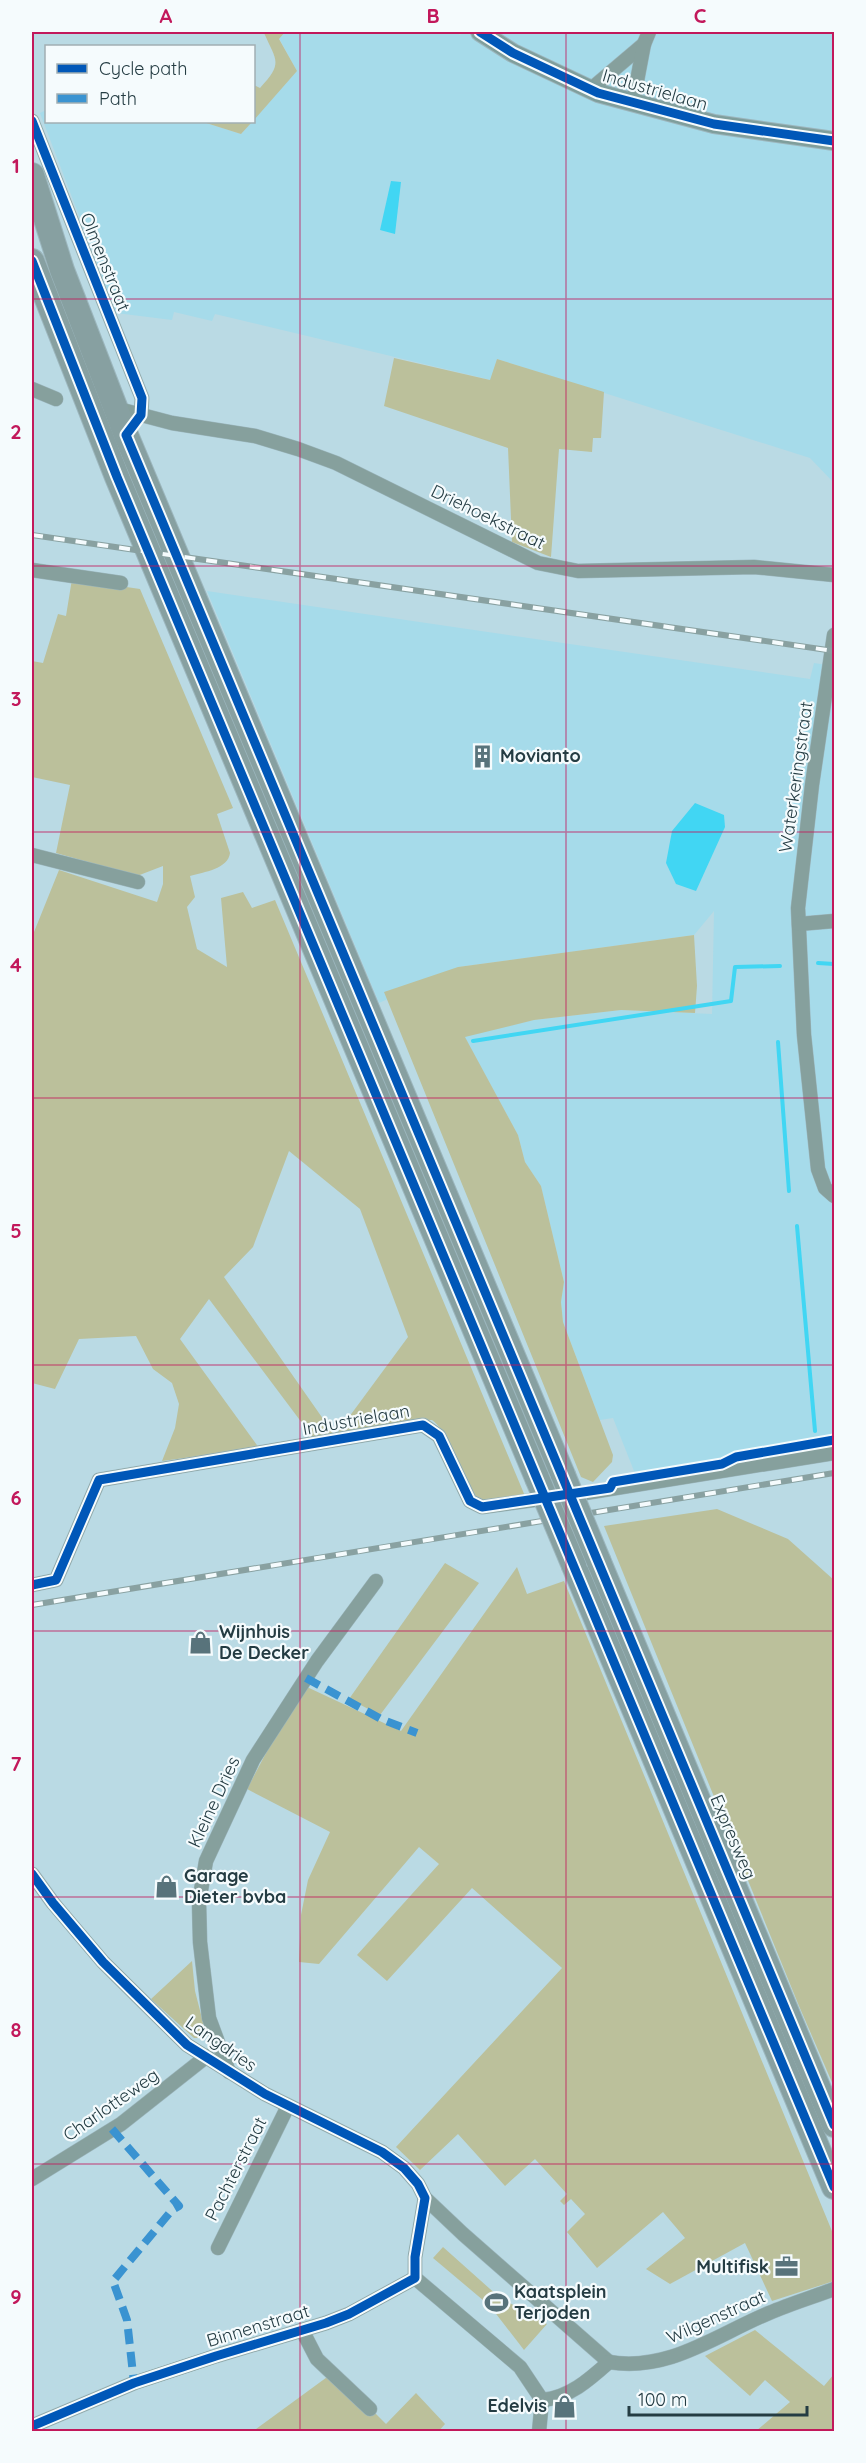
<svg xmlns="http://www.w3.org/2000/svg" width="866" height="2463" font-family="Quicksand,sans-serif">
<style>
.built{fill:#a6dbea}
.green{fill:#bbc09b;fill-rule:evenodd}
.water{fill:#41d6f3}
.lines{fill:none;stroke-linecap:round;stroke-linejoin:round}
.stream{stroke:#41d6f3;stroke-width:4}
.street-casing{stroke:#9cb6bd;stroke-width:15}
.secondary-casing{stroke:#9cb6bd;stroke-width:20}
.highway-casing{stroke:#9cb6bd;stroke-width:26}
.street{stroke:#86a09d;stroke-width:14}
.secondary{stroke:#7f9e9c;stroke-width:18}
.highway{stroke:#87a0a1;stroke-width:24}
.rail-casing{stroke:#89a1a1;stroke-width:6}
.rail{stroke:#f5fbfd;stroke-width:4;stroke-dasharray:11;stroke-linecap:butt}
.highway-bridge-casing{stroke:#9cb6bd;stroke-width:26;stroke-linecap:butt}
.highway-bridge{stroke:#87a0a1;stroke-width:24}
.quiet{stroke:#3a93d1;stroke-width:8;stroke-dasharray:15 8;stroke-linecap:butt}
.cycleway-casing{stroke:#f5fbfd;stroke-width:13}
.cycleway{stroke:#0057b8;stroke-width:9}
.grid{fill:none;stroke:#c2185b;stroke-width:1.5;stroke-opacity:0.55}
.labels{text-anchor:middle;stroke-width:4.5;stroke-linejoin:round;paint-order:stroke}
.street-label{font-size:18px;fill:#243c43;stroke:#f5fbfd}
.poi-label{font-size:18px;font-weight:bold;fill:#243c43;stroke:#f5fbfd;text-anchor:start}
.neatline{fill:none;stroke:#c2185b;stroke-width:2}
.grid-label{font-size:20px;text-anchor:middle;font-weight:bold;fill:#c2185b}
</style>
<rect width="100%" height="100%" fill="#badae4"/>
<!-- built -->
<g class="built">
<polygon points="285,32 456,32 460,35 463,32 834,32 834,483 810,458 497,359 491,380 215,314 212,321 174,312 172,320 116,313 40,113 46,110 46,122 203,122 241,134 297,71 279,38"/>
<polygon points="207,591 810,679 814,663 834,666 834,1435 730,1455 720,1461 636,1476 613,1418 600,1420 563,1322 561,1302 564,1282 541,1186 525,1162 518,1135 464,1036 534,1020 621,1010 712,1014 714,911 694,935 458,967 379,1003"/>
</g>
<!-- green -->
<g class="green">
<path d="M266 32H285L279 39 297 71 254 120V85L260 88C283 63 277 62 264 33Z"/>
<polygon points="203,122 252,122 241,134"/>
<polygon points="394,358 490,380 497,359 604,392 601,438 593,438 592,452 559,449 551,557 512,542 508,448 384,406"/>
<path d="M72 579 140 589 233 808 217 814 230 853C228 869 204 872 190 876L195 897 187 907 197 949 227 967 221 898 243 892 252 908 275 900 525 1496C516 1498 506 1501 497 1502 455 1506 460 1441 432 1420H415L314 1439 209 1299 180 1339 259 1448 162 1461 175 1428 179 1404 172 1383 153 1369 136 1336 79 1339 55 1389 32 1383V937L59 870 157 902 163 884V866L137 876 56 853 70 785 32 777V661L43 663 58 614 66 616ZM289 1151 360 1209 408 1337 335 1436 224 1277 253 1247Z"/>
<polygon points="694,935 697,986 695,1013 621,1010 534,1020 465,1037 518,1135 525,1162 541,1186 564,1282 561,1302 563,1322 613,1455 612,1462 593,1482 581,1477 384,992 458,967"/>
<polygon points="717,1509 788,1539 834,1580 834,2087 799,2006 604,1526"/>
<polygon points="445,1563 479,1583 380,1715 349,1699"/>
<polygon points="517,1567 527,1594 564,1581 834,2236 834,2281 772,2301 745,2243 670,2284 646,2269 685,2238 663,2212 597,2268 567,2232 585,2214 571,2199 564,2205 560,2201 567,2194 535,2159 505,2186 458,2134 420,2170 396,2147 562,1968 472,1888 387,1981 357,1955 439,1864 419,1847 319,1964 299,1962 301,1915 308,1880 330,1832 247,1789 275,1736 307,1687 401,1731"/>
<polygon points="192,1961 195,1991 206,2034 200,2038 194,2038 151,1999"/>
<polygon points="443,2247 499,2297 547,2324 524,2350 490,2306 433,2258"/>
<polygon points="755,2330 824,2386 834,2374 834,2431 756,2431 790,2402 765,2380 750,2396 705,2356"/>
<polygon points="334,2372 386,2424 416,2393 445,2424 438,2432 252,2432"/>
</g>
<!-- water -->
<g class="water">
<polygon points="391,181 401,182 395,234 380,230"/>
<polygon points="695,803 724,815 725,827 696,891 676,884 666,863 672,831"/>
</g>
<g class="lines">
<!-- stream -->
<g class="stream">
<polyline points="818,963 834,964"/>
<polyline points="473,1041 731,1001 735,967 780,966"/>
<polyline points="778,1042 789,1191"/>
<polyline points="797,1226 815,1431"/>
</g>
<defs>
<g id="street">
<polyline points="591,89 644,44 649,32"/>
<polyline points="633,102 644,44"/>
<polyline points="32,121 142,398 141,415"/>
<polyline points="32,389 56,399"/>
<polyline points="115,408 172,423 255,436 298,449 336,463 538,563 578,571 754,567 834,575"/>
<polyline points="32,570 121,583"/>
<polyline points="834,635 812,785 798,908 804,1035 818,1169 825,1188 834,1196"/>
<polyline points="32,855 138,882"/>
<polyline points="799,924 834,921"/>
<polyline points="32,1585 56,1580 99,1480 423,1425 439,1436 470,1501 482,1507 579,1494 834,1453"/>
<polyline points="32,1874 53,1903 103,1962 187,2045 265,2094 382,2152 404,2168 418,2184 425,2198 463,2234 609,2362"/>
<polyline points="229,2072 209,2018 200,1942 199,1902 206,1861 253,1760 317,1661 376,1581"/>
<polyline points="32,2179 121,2124 207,2056"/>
<polyline points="218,2248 288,2106"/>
<polyline points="415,2278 520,2367 542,2400 539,2432"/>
<polyline points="415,2278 415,2257 425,2198"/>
<polyline points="302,2330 317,2359 370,2409"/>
<path d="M609 2362C669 2372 716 2335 769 2313 790 2304 813 2297 834 2289"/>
<path d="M542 2400C569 2398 590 2379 609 2362"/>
<polyline points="32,2426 134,2383 216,2356 326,2323 349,2314 415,2278"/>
</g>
<polyline id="secondary" points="480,32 513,53 598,93 714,124 834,141"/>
<g id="highway">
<polyline points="32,175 62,270 126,435 563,1475"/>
<polyline points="32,261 117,477 537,1478"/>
<polyline points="599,1562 834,2125"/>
<polyline points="574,1566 834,2187"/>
</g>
</defs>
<!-- street casing -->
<use href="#street" class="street-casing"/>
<!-- secondary casing -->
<use href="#secondary" class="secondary-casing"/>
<!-- highway casing -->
<use href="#highway" class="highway-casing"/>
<!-- street -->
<use href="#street" class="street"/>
<!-- secondary -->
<use href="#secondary" class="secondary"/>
<!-- highway -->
<use href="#highway" class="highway"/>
<defs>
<g id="rail">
<polyline points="32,535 834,651"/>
<polyline points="32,1605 834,1473"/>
</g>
</defs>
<!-- rail casing -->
<use href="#rail" class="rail-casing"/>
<!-- rail -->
<use href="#rail" class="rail"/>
<defs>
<g id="highway-bridge">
<polyline points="563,1475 599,1562"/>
<polyline points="537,1478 574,1566"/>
</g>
</defs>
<!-- highway-bridge casing -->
<use href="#highway-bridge" class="highway-bridge-casing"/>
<!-- highway-bridge -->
<use href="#highway-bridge" class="highway-bridge"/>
<!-- quiet -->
<g class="quiet">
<polyline points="306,1678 381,1719 417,1733"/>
<polyline points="112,2129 179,2206 172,2210 113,2281 127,2320 134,2383"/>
</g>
<defs>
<g id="cycleway">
<polyline points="480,32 513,53 598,93 714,124 834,141"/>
<polyline points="32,121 142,398 141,415 126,435 834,2125"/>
<polyline points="32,261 117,477 834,2187"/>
<polyline points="32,1585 56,1580 99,1480 423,1425 439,1436 470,1501 482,1507 610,1488 613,1482 722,1464 736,1457 834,1440"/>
<polyline points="32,1874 53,1903 103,1962 187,2045 265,2094 382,2152 404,2168 418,2184 425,2198 415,2257 415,2278 349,2314 326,2323 216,2356 134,2383 32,2426"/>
</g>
</defs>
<!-- cycleway casing -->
<use href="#cycleway" class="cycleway-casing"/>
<!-- cycleway -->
<use href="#cycleway" class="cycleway"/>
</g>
<!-- grid -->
<path class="grid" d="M300 32V2432M566 32V2432M32 299H834M32 566H834M32 832H834M32 1098H834M32 1365H834M32 1631H834M32 1897H834M32 2164H834"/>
<!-- icons -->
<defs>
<symbol id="building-bare" viewBox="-9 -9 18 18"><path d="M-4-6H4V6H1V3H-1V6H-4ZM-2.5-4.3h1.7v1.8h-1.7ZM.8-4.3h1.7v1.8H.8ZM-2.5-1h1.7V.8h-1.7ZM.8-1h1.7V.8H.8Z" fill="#58737b" stroke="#f5fbfd" stroke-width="2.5" paint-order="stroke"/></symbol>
<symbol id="shop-bare" viewBox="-9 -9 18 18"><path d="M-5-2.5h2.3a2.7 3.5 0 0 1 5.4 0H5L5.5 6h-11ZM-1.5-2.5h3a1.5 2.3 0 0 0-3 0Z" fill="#58737b" stroke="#f5fbfd" stroke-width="2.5" paint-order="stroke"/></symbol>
<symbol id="office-bare" viewBox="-9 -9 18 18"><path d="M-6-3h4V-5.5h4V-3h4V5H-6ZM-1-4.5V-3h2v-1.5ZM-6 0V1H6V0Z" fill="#58737b" stroke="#f5fbfd" stroke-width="2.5" paint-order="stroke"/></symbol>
<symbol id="stadium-bare" viewBox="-9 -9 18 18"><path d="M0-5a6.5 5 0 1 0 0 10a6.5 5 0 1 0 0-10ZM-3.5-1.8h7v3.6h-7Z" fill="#58737b" stroke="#f5fbfd" stroke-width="2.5" paint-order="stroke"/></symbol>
</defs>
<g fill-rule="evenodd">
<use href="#building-bare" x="466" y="740" width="33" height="33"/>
<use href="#shop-bare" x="184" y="1626" width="33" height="33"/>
<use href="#shop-bare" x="150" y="1870" width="33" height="33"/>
<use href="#office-bare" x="770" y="2250" width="33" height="33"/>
<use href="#stadium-bare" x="480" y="2286" width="33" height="33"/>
<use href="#shop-bare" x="548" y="2390" width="33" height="33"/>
</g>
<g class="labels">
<!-- street labels -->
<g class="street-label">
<text transform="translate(655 90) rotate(16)" y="6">Industrielaan</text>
<text transform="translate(105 262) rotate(68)" y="6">Olmenstraat</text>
<text transform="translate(488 517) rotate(26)" y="6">Driehoekstraat</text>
<text transform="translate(796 777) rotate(-82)" y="6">Waterkeringstraat</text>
<text transform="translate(356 1420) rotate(-10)" y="6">Industrielaan</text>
<text transform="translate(214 1802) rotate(-65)" y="6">Kleine Dries</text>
<text transform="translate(733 1837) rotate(67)" y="6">Expresweg</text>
<text transform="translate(221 2044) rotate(35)" y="6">Langdries</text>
<text transform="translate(111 2105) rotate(-35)" y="6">Charlotteweg</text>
<text transform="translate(236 2169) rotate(-63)" y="6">Pachterstraat</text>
<text transform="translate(716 2317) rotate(-24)" y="6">Wilgenstraat</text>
<text transform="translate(258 2326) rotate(-17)" y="6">Binnenstraat</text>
</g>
<!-- poi labels -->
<g class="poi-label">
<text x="500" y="762">Movianto</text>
<text x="219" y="1638">Wijnhuis<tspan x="219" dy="21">De Decker</tspan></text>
<text x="184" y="1882">Garage<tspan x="184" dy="21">Dieter bvba</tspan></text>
<text x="769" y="2273" text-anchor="end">Multifisk</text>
<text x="514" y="2298">Kaatsplein<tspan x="514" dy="21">Terjoden</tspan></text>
<text x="547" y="2412" text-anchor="end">Edelvis</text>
</g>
</g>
<!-- border -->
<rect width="866" height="2463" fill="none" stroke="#f5fbfd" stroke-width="66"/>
<!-- legend -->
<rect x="45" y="45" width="210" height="78" fill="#f5fbfd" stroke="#a1afb3" stroke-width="1.5"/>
<rect x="57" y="64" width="30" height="9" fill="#0057b8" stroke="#a1afb3" stroke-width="1.5"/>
<text x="99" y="75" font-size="18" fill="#243c43">Cycle path</text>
<rect x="57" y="94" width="30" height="9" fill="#3a93d1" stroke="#a1afb3" stroke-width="1.5"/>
<text x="99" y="105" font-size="18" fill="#243c43">Path</text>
<!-- scale -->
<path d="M629 2406v9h178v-9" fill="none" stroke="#243c43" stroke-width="3"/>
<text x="638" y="2406" font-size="18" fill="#243c43" stroke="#f5fbfd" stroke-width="4.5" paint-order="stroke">100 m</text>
<rect x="33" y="33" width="800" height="2397" class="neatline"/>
<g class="grid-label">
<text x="166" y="23">A</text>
<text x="433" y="23">B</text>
<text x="700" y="23">C</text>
<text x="16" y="173">1</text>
<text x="16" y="439">2</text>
<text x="16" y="706">3</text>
<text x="16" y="972">4</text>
<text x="16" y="1238">5</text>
<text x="16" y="1505">6</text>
<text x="16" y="1771">7</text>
<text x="16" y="2037">8</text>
<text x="16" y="2304">9</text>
</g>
</svg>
